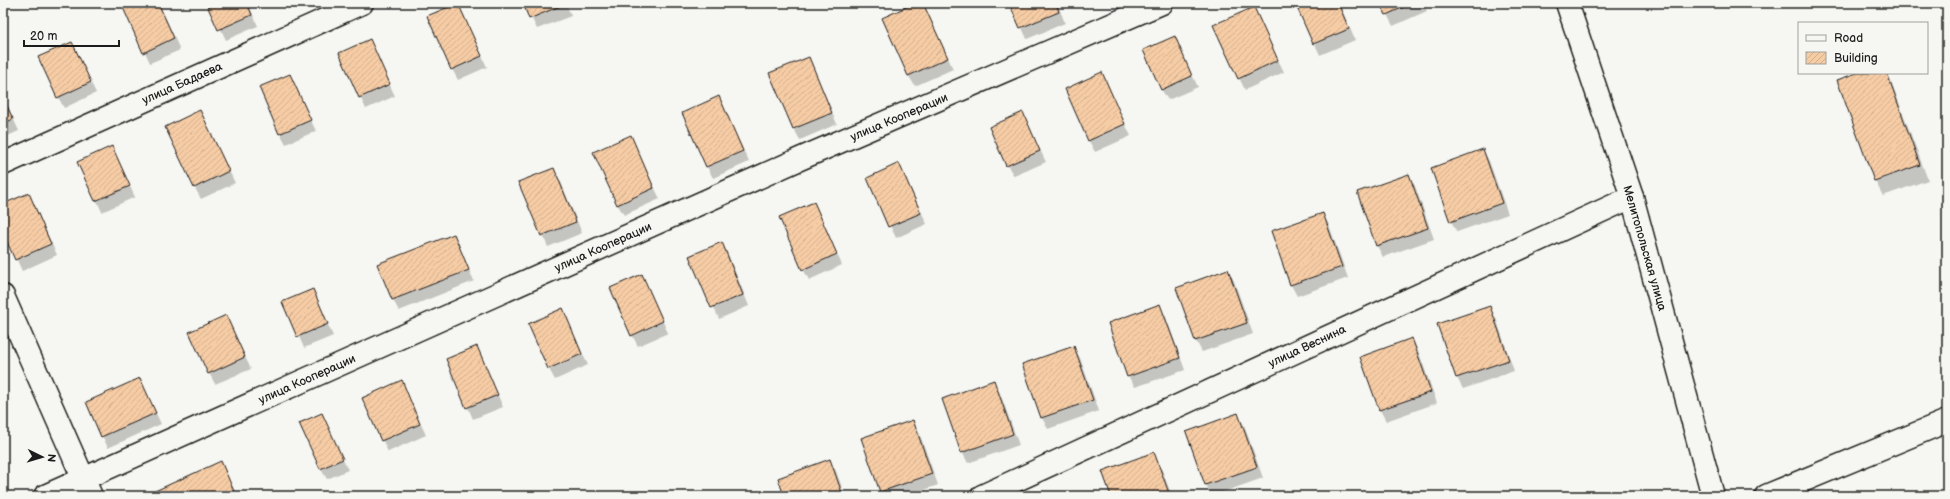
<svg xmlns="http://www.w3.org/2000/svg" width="1950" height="499" font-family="'Balsamiq Sans',sans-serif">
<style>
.shadow{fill:#0003}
.building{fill:url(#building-hatch);stroke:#1c1c1c}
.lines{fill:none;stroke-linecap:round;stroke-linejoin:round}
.street-casing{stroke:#1c1c1c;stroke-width:25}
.secondary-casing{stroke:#1c1c1c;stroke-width:25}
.street{stroke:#f6f6f2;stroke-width:22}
.secondary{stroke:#f6f6f2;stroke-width:22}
.labels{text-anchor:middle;stroke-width:3.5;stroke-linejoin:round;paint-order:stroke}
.street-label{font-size:12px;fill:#1c1c1c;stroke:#f6f6f2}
</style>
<defs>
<pattern id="building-hatch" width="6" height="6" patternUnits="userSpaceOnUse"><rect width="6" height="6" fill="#f6cca5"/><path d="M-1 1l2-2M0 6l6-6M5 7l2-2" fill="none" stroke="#d2af8d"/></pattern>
</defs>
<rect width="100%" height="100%" fill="#f6f6f2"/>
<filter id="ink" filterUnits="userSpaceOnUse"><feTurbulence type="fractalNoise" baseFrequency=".025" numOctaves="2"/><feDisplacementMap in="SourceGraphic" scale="8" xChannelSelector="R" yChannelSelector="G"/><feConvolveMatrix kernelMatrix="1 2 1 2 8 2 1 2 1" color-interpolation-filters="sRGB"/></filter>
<g filter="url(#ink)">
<!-- shadow -->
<g class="shadow">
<polygon points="123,3 159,3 180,50 150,63"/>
<polygon points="208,3 248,3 258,26 226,40"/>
<polygon points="524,3 566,3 571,16 537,29"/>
<polygon points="918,3 922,3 928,13 953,69 915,86 908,75"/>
<polygon points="1011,3 1057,3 1065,23 1027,39"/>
<polygon points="1296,3 1339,3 1355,40 1320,55"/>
<polygon points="1381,3 1423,3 1427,11 1393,26"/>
<polygon points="458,4 487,67 458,80 452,69"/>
<polygon points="1253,8 1284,72 1245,90 1214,26"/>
<polygon points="1174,37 1198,87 1168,100 1161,89"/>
<polygon points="369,41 395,96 366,109 340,54"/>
<polygon points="72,43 96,93 64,108 58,97"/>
<polygon points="808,58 837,124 800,140 794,129 771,73"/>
<polygon points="1859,73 1888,73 1928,180 1883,196 1875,181"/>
<polygon points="1101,74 1131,136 1095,152 1089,141"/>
<polygon points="289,75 316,131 286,144 280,133"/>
<polygon points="3,96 19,131 3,138"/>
<polygon points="719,98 749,162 713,178 707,167"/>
<polygon points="200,111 235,183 201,199 195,188"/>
<polygon points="1022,113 1046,162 1014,176 1007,165"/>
<polygon points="630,136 660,199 624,215 617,204"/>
<polygon points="111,147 135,197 102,212 79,162"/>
<polygon points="1483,150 1489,161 1508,214 1457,232 1451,221"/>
<polygon points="899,164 927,224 896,238 868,178"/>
<polygon points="554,169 560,180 582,233 548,247 520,183"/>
<polygon points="1409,175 1415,186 1434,239 1383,257 1377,246 1358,193"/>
<polygon points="29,194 57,255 22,271 3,230 3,206"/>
<polygon points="814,203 842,265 809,280 803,269"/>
<polygon points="1323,214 1329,225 1348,278 1297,296 1291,285"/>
<polygon points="454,235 474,281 399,311 393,300 379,265"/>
<polygon points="722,243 728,254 749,306 719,319 691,256"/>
<polygon points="1228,270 1234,281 1253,334 1202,352 1196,341 1177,288"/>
<polygon points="642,275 668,333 638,346 632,335"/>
<polygon points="312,290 333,336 304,348 284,302"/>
<polygon points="1160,306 1166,317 1185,370 1135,387 1128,376"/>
<polygon points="1489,307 1496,318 1514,371 1463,389 1457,378 1439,325"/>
<polygon points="562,310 588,365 555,380 549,369"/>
<polygon points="225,316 251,369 215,384 209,373"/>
<polygon points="1412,339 1418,350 1437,403 1386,421 1380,410 1361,357"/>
<polygon points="1074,347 1080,358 1099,411 1048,429 1042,418 1023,365"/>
<polygon points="477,348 503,407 473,419 447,360"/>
<polygon points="140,379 161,424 108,448 87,403"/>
<polygon points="993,381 1000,393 1019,445 968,463 962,452"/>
<polygon points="401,382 426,435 388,452 363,398"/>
<polygon points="322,414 348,470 327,479 320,468"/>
<polygon points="1237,414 1244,425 1263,478 1212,496 1206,485 1187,432"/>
<polygon points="913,421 919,432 938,485 907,496 884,496 862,439"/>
<polygon points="1154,454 1160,465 1172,496 1112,496"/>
<polygon points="829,460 836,471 845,496 785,496"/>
<polygon points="220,463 237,496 158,496"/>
</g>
<!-- building -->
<g class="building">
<polygon points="121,3 158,3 174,38 143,53"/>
<polygon points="206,3 247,3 252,15 218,30"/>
<polygon points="458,3 482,56 451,70 427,16"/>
<polygon points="523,3 565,3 565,4 529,19"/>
<polygon points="915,3 923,3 948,58 908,76 882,18"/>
<polygon points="1009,3 1056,3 1059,12 1020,28"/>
<polygon points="1295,3 1338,3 1349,29 1313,44"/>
<polygon points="1380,3 1413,3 1386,15"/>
<polygon points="1254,7 1278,60 1238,79 1213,25"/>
<polygon points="1175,36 1192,76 1161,90 1143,50"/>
<polygon points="370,39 390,84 359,98 339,53"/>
<polygon points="72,42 91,82 57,98 38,57"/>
<polygon points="809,57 832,113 793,129 769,73"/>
<polygon points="1102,72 1125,124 1088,141 1065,89"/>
<polygon points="1857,73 1887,73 1920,165 1874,181 1837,80"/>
<polygon points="290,74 311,120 279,134 259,87"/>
<polygon points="719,96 743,151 706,167 682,113"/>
<polygon points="3,97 13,119 3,124"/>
<polygon points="200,110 229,171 194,188 165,127"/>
<polygon points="1023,112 1040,151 1006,166 989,127"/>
<polygon points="631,135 654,188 617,205 593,152"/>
<polygon points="112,146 130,186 95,201 77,162"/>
<polygon points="1483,149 1502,203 1450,222 1431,168"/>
<polygon points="899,163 921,213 888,227 867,178"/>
<polygon points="554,168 576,222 541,236 518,182"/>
<polygon points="1409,174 1428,228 1376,246 1357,192"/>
<polygon points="29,193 51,244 15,260 3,233 3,204"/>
<polygon points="814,202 837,254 802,270 779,217"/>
<polygon points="1323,213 1342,267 1290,285 1271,231"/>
<polygon points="454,234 469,270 392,300 377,264"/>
<polygon points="722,242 743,295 711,308 689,256"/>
<polygon points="1228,269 1247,323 1195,341 1176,288"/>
<polygon points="642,274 663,321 631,336 610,288"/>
<polygon points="313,289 328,324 297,337 282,302"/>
<polygon points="1160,304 1180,358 1127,377 1108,323"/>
<polygon points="1490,306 1509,360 1456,378 1437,324"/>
<polygon points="563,308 582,354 548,369 528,324"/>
<polygon points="226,315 245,357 208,374 189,332"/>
<polygon points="1412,338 1431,392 1379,410 1360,357"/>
<polygon points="477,346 498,395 466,408 446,359"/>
<polygon points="1074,346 1093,400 1041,418 1022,364"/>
<polygon points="140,378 156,413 101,437 86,402"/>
<polygon points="402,380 420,424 381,441 362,398"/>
<polygon points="994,380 1013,434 961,453 942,399"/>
<polygon points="322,413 343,459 320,469 299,423"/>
<polygon points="1238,413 1257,467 1205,485 1186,432"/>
<polygon points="913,420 932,474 880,492 861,438"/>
<polygon points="1154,452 1170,496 1111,496 1102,471"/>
<polygon points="830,459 843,496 784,496 778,478"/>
<polygon points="221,461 236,496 157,496 155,491"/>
</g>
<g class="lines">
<defs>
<g id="street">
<polyline points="3,164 362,3"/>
<polyline points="3,296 91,496"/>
<polyline points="45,496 802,158 1162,3"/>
<polyline points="982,496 1632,197"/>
<polyline points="1766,496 1947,421"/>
</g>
<polyline id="secondary" points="1567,3 1632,197 1713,496"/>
</defs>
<!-- street casing -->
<use href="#street" class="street-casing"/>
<!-- secondary casing -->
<use href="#secondary" class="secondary-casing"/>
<!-- street -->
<use href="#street" class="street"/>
<!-- secondary -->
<use href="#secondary" class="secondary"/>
</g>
</g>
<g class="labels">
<!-- street labels -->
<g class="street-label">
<text transform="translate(182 83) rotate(-24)" y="4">улица Бадаева</text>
<text transform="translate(899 117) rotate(-23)" y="4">улица Кооперации</text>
<text transform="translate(603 247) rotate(-24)" y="4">улица Кооперации</text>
<text transform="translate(1645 248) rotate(74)" y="4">Мелитопольская улица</text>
<text transform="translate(1307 346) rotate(-25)" y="4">улица Веснина</text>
<text transform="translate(307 379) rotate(-24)" y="4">улица Кооперации</text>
</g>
</g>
<!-- margin -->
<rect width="1950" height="499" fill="none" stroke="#f6f6f2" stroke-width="16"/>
<rect x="8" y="8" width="1934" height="483" fill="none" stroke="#1c1c1c" stroke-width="1.5" filter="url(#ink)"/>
<!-- legend -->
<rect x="1798" y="22" width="130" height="52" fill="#f6f6f2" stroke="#9f9f9c"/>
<rect x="1806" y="35" width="20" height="6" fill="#f6f6f2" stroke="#9f9f9c"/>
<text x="1834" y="42" font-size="12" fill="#1c1c1c">Road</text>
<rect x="1806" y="52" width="20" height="12" fill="url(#building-hatch)" stroke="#9f9f9c"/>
<text x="1834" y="62" font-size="12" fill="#1c1c1c">Building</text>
<!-- north arrow -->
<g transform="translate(42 457) rotate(95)" stroke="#f6f6f2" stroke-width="3" paint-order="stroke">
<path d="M0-3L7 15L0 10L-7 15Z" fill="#1c1c1c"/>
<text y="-6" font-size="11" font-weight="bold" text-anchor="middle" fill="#1c1c1c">N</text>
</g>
<!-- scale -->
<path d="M24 40v6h95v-6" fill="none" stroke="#1c1c1c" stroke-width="2"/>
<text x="30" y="40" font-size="12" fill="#1c1c1c" stroke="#f6f6f2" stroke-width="3" paint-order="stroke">20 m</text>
</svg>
